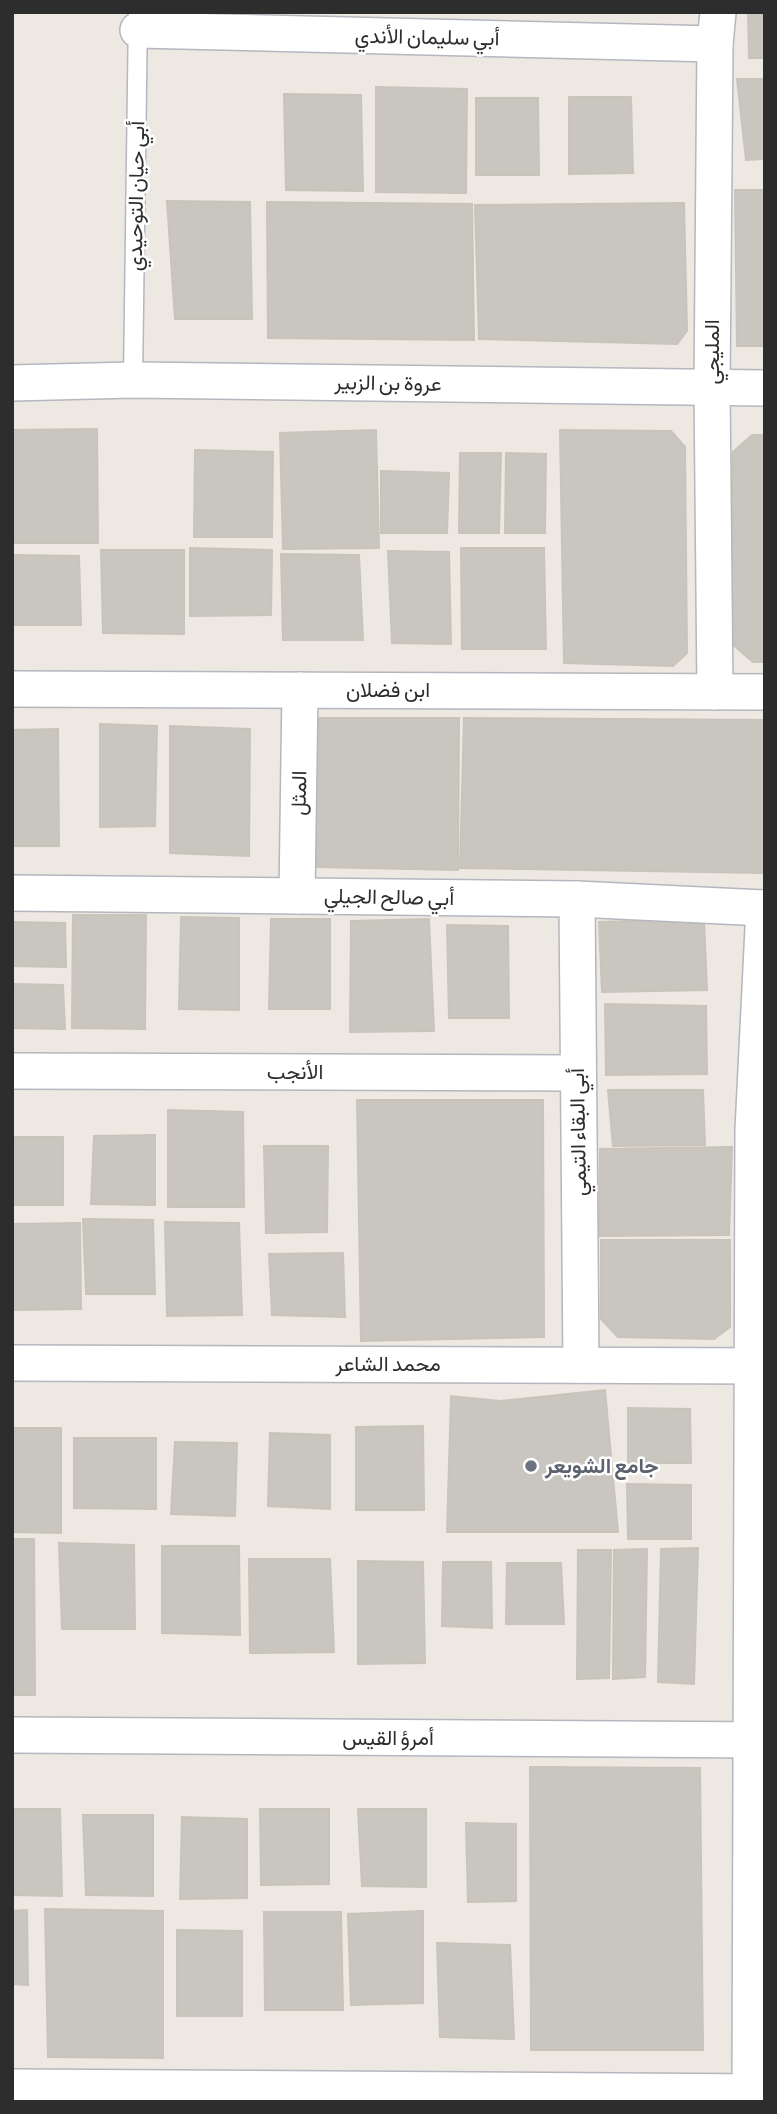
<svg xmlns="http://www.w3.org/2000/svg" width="777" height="2114" font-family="'Alegreya Sans',Vazirmatn,sans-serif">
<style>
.building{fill:#c9c6bf;stroke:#c9c4ba;stroke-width:2}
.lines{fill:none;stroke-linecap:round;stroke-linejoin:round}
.service-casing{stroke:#b4b7bf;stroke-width:21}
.minor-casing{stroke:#b4b7bf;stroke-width:38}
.service{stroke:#fff;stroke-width:18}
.minor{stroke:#fff;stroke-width:35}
.worship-dot{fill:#6b7280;stroke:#fff;stroke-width:2.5}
.labels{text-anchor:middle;stroke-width:5;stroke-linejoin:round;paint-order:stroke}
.street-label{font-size:21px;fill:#2d2d2d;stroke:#fff}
.worship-label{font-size:21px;font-weight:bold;fill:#5b616d;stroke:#fff;text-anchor:start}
</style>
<rect width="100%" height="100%" fill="#ede8e1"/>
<!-- building -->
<g class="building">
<polygon points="748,12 765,12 765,58 749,58"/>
<polygon points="737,79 765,79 765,159 746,160"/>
<polygon points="376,87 467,89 466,193 376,192"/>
<polygon points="284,94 361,95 363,191 286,190"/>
<polygon points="569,97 631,97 633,173 569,174"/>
<polygon points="476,98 538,98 539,175 476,175"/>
<polygon points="735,190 765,190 765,346 737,346"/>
<polygon points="167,201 250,202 252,319 175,319"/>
<polygon points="267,202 472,204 474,340 268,338"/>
<polygon points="684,203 687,331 677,344 479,339 475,205"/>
<polygon points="97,429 98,543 12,543 12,430"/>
<polygon points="376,430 379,548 283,549 280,433"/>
<polygon points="560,430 671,431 685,447 687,653 673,666 564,663"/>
<polygon points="752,435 765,435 765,662 753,662 731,643 733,452"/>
<polygon points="195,450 273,452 272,537 194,537"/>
<polygon points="460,453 501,453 499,533 459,533"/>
<polygon points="506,453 546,454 545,533 505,533"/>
<polygon points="381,471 449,473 447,533 381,533"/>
<polygon points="190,548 272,550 271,615 190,616"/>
<polygon points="461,548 544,548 546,649 462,649"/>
<polygon points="101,550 184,550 184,634 103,633"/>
<polygon points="388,551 449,552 451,644 392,643"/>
<polygon points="281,554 359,555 363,640 283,640"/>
<polygon points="13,555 79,556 81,625 13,625"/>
<polygon points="313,718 459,718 458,870 316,867"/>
<polygon points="464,718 765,720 765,873 460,868"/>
<polygon points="100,724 157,726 155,826 100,827"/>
<polygon points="170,726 250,729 249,856 170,853"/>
<polygon points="58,729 59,846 12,846 12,730"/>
<polygon points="73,915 146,915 145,1029 72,1028"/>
<polygon points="181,917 239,918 239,1010 179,1009"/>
<polygon points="271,919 330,919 330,1009 269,1009"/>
<polygon points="429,919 434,1031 350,1032 351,921"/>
<polygon points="704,919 707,990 602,992 599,922"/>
<polygon points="12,922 65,923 66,967 12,966"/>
<polygon points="447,925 508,926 509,1018 449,1018"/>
<polygon points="12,984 63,985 65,1029 12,1028"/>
<polygon points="605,1004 706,1006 707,1074 606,1075"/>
<polygon points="608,1090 703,1090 705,1145 613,1146"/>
<polygon points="357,1100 543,1100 544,1337 361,1341"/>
<polygon points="168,1110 243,1112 244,1207 168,1207"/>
<polygon points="155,1135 155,1205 91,1204 94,1136"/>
<rect x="12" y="1137" width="51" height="68"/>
<polygon points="264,1146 328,1146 327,1232 266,1233"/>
<polygon points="732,1147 729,1235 599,1236 600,1149"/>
<polygon points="83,1219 153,1220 155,1294 86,1294"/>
<polygon points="165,1222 239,1223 242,1315 167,1316"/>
<polygon points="80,1223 81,1309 12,1310 12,1224"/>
<polygon points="601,1240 730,1240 730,1327 714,1339 618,1337 601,1319"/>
<polygon points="343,1253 345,1317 272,1315 269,1254"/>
<polygon points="605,1390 618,1532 447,1532 451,1396 500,1401"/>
<polygon points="628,1408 690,1409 691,1463 628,1463"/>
<polygon points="423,1426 424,1510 356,1510 356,1427"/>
<polygon points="12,1428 61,1428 61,1533 12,1532"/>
<polygon points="270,1433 330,1435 330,1509 268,1506"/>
<polygon points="74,1438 156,1438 156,1509 74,1508"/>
<polygon points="175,1442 237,1443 235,1516 171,1514"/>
<polygon points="627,1484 691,1485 691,1539 628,1539"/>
<polygon points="12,1539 34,1539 35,1695 12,1695"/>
<polygon points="59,1543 134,1545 135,1629 62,1629"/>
<polygon points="162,1546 239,1546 240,1635 162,1633"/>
<polygon points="698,1548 694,1684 658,1682 661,1549"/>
<polygon points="647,1549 645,1677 613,1679 614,1550"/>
<polygon points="578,1550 611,1550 609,1678 577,1679"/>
<polygon points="249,1559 330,1559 334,1652 250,1653"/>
<polygon points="358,1561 423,1562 425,1663 358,1664"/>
<polygon points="443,1562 491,1562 492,1628 442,1626"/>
<polygon points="507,1563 561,1563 564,1624 506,1624"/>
<polygon points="530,1767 700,1768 703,2050 531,2050"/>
<polygon points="12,1809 60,1809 62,1896 12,1895"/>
<polygon points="260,1809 329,1809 329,1884 261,1885"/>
<polygon points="358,1809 426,1809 426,1887 362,1886"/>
<polygon points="83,1815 153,1815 153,1896 86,1895"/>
<polygon points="182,1817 247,1819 247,1898 180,1899"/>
<polygon points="466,1823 516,1824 516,1901 468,1902"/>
<polygon points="45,1909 163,1911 163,2058 48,2057"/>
<polygon points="27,1910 28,1985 12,1984 12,1911"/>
<polygon points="423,1911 423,2003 351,2005 348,1914"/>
<polygon points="264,1912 341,1912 343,2010 265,2010"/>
<polygon points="177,1930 242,1931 242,2016 177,2016"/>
<polygon points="437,1943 510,1945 514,2039 440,2037"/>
</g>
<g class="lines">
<defs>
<polyline id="service" points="133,380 138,12"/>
<g id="minor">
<polyline points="138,30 715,44"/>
<polyline points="12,383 133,380 765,388"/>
<polyline points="12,689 765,692"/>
<polyline points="715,692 712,387 715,44 718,12"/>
<polyline points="12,893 577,899 765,908"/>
<polyline points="297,896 300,690"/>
<polyline points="577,899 581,1365"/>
<polyline points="12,1071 577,1073"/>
<polyline points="12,1363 765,1366"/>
<polyline points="12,1735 765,1740"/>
<polyline points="12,2087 765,2092"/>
<polyline points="750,2102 753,1130 764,908"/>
</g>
</defs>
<!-- service casing -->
<use href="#service" class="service-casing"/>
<!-- minor casing -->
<use href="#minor" class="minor-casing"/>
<!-- service -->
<use href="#service" class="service"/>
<!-- minor -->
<use href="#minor" class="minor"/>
</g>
<!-- markers -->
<circle class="worship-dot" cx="531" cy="1466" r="7"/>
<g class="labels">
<!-- street labels -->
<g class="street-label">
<text transform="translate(427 37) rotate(1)" y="7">أبي سليمان الأندي</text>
<text transform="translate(136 196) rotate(-89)" y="7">أبي حيان التوحيدي</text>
<text transform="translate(712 352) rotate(-90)" y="7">المليجي</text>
<text transform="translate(388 383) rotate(1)" y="7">عروة بن الزبير</text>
<text x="388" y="697">ابن فضلان</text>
<text transform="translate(299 793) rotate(-89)" y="7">المثل</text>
<text transform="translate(389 897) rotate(1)" y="7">أبي صالح الجيلي</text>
<text x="295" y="1079">الأنجب</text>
<text transform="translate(578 1132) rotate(-91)" y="7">أبي البقاء التيمي</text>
<text x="388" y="1371">محمد الشاعر</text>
<text x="388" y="1745">أمرؤ القيس</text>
</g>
<!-- worship labels -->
<g class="worship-label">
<text x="545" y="1473">جامع الشويعر</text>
</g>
</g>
<!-- border -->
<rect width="777" height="2114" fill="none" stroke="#2d2d2d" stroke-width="28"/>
</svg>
